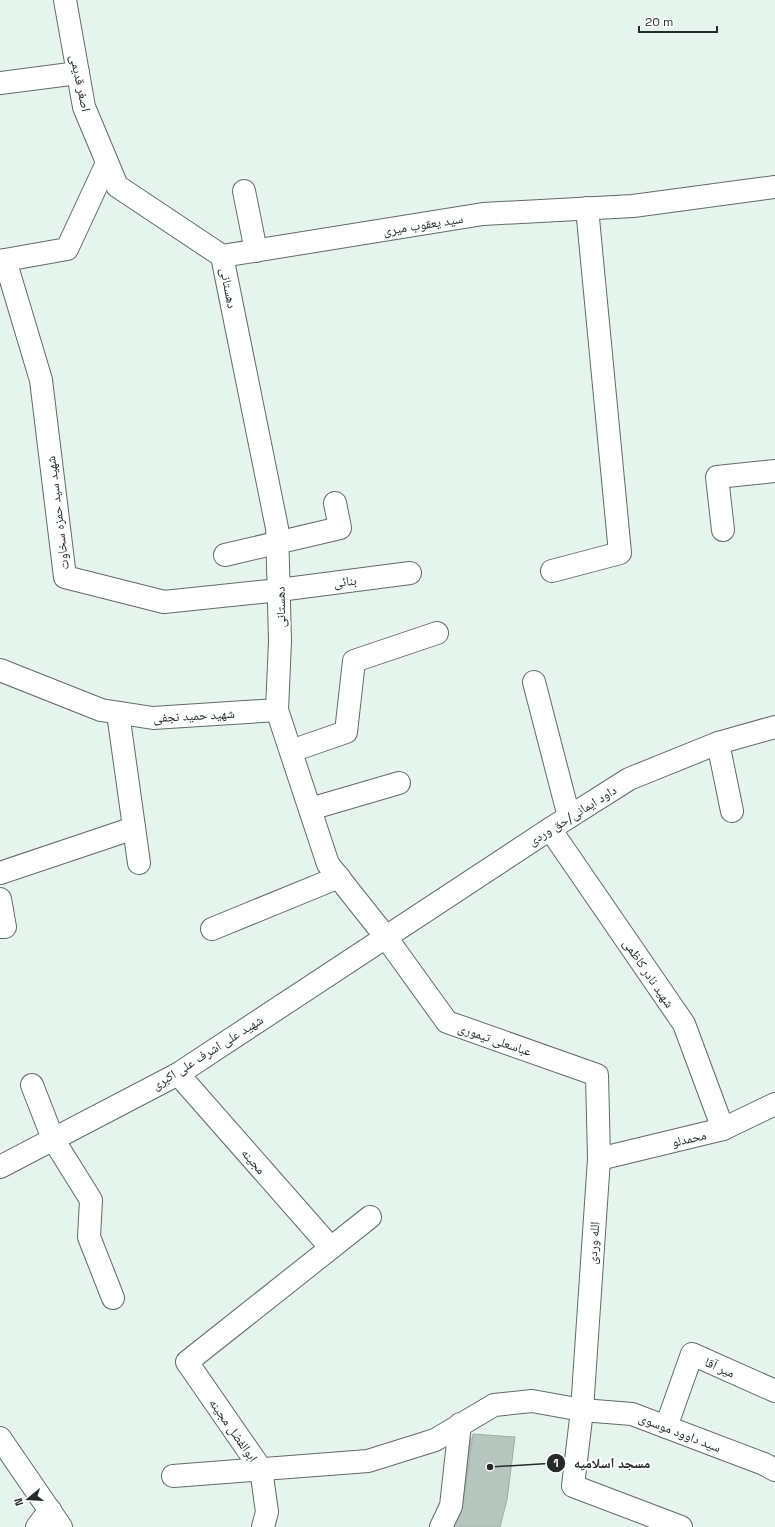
<svg xmlns="http://www.w3.org/2000/svg" width="775" height="1527" font-family="'Space Grotesk','Noto Naskh Arabic',sans-serif">
<style>
.building{fill:#b6c6be;stroke:#9faea6;filter:url(#shadow)}
.lines{fill:none;stroke-linecap:round;stroke-linejoin:round}
.minor-casing{stroke:#5e6c65;stroke-width:24}
.minor{stroke:#fff;stroke-width:22}
.labels{text-anchor:middle;stroke-width:4;stroke-linejoin:round;paint-order:stroke}
.street-label{font-size:13px;fill:#262b29;stroke:#fcfffd}
.leader{fill:none;stroke:#262b29;stroke-width:1.5}
.callout-dot{fill:#262b29;stroke:#fcfffd;stroke-width:1.5}
.mark-label{font-size:12px;text-anchor:middle;font-weight:bold;fill:#fff}
.callout-label{font-size:14px;text-anchor:middle;font-weight:bold;fill:#262b29;stroke:#fcfffd;stroke-width:4;stroke-linejoin:round;paint-order:stroke}
</style>
<defs>
<filter id="shadow"><feDropShadow dx="-3.5" dy="3.5" stdDeviation="0" flood-color="#0004"/></filter>
</defs>
<rect width="100%" height="100%" fill="#e5f5ed"/>
<!-- building -->
<polygon class="building" points="473,1434 515,1437 507,1500 500,1527 452,1527 464,1497"/>
<g class="lines">
<defs>
<g id="minor">
<polyline points="65,0 84,107 117,186 222,256 483,214 633,206 775,187"/>
<polyline points="0,83 78,73"/>
<polyline points="244,191 256,251"/>
<polyline points="222,256 277,528 280,641 277,710 328,864 385,936 447,1022 597,1075 599,1159 582,1410 573,1486 681,1527"/>
<polyline points="5,260 41,380 65,577 164,602 279,590 410,573"/>
<polyline points="0,261 67,249 107,163"/>
<polyline points="723,530 717,477 775,471"/>
<polyline points="225,555 340,528 335,503"/>
<polyline points="552,571 620,553 587,208"/>
<polyline points="0,670 101,710 153,718 277,710"/>
<polyline points="534,682 569,817"/>
<polyline points="118,713 139,863"/>
<polyline points="718,743 732,811"/>
<polyline points="291,751 346,732 354,661 437,633"/>
<polyline points="310,809 399,783"/>
<polyline points="550,829 684,1024 723,1129"/>
<polyline points="0,873 134,828"/>
<polyline points="0,899 5,927 0,927"/>
<polyline points="212,929 339,877"/>
<polyline points="178,1074 331,1248"/>
<polyline points="32,1085 53,1139 91,1200 89,1237 113,1298"/>
<polyline points="599,1159 723,1129 775,1104"/>
<polyline points="0,1167 178,1074 550,829 629,779 718,743 775,727"/>
<polyline points="666,1427 692,1354 775,1391"/>
<polyline points="0,1438 61,1527"/>
<polyline points="173,1476 368,1461 435,1440 494,1405 532,1401 582,1410 632,1414 764,1464 775,1470"/>
<polyline points="37,1527 50,1510"/>
<polyline points="263,1527 267,1512 261,1469 187,1362 370,1217"/>
<polyline points="441,1527 451,1506 460,1424"/>
</g>
</defs>
<!-- minor casing -->
<use href="#minor" class="minor-casing"/>
<!-- minor -->
<use href="#minor" class="minor"/>
</g>
<g class="labels">
<!-- street labels -->
<g class="street-label">
<text transform="translate(81 83) rotate(78)" y="5">اصغر قدیمی</text>
<text transform="translate(423 224) rotate(-9)" y="5">سید یعقوب میری</text>
<text transform="translate(229 288) rotate(79)" y="5">دهستانی</text>
<text transform="translate(57 513) rotate(-97)" y="5">شهید سید حمزه سخاوت</text>
<text transform="translate(345 581) rotate(-7)" y="5">بنائی</text>
<text transform="translate(280 607) rotate(-91)" y="5">دهستانی</text>
<text transform="translate(194 715) rotate(-3)" y="5">شهید حمید نجفی</text>
<text transform="translate(572 815) rotate(-32)" y="5">داود ایمانی/حق وردی</text>
<text transform="translate(649 973) rotate(56)" y="5">شهید نادر کاظمی</text>
<text transform="translate(495 1039) rotate(19)" y="5">عباسعلی تیموری</text>
<text transform="translate(207 1052) rotate(-32)" y="5">شهید علی اشرف علی اکبری</text>
<text transform="translate(689 1138) rotate(-13)" y="5">محمدلو</text>
<text transform="translate(254 1161) rotate(49)" y="5">مجینه</text>
<text transform="translate(593 1243) rotate(-86)" y="5">الله وردی</text>
<text transform="translate(720 1367) rotate(24)" y="5">میر آقا</text>
<text transform="translate(234 1430) rotate(55)" y="5">ابوالفضل مجینه</text>
<text transform="translate(680 1432) rotate(21)" y="5">سید داوود موسوی</text>
</g>
</g>
<!-- callouts -->
<path class="leader" d="M490 1467L556 1463"/>
<g class="callout-dot">
<circle cx="490" cy="1467" r="4"/>
<circle cx="556" cy="1463" r="10"/>
</g>
<g class="mark-label">
<text x="556" y="1467">1</text>
</g>
<g class="callout-label">
<text x="612" y="1468">مسجد اسلامیه</text>
</g>
<!-- north arrow -->
<g transform="translate(28 1499) rotate(252)" stroke="#fcfffd" stroke-width="3" paint-order="stroke">
<path d="M0-3L7 15L0 10L-7 15Z" fill="#262b29"/>
<text y="-6" font-size="11" font-weight="bold" text-anchor="middle" fill="#262b29">N</text>
</g>
<!-- scale -->
<path d="M639 26v6h78v-6" fill="none" stroke="#262b29" stroke-width="2"/>
<text x="645" y="26" font-size="12" fill="#262b29" stroke="#fcfffd" stroke-width="3" paint-order="stroke">20 m</text>
</svg>
